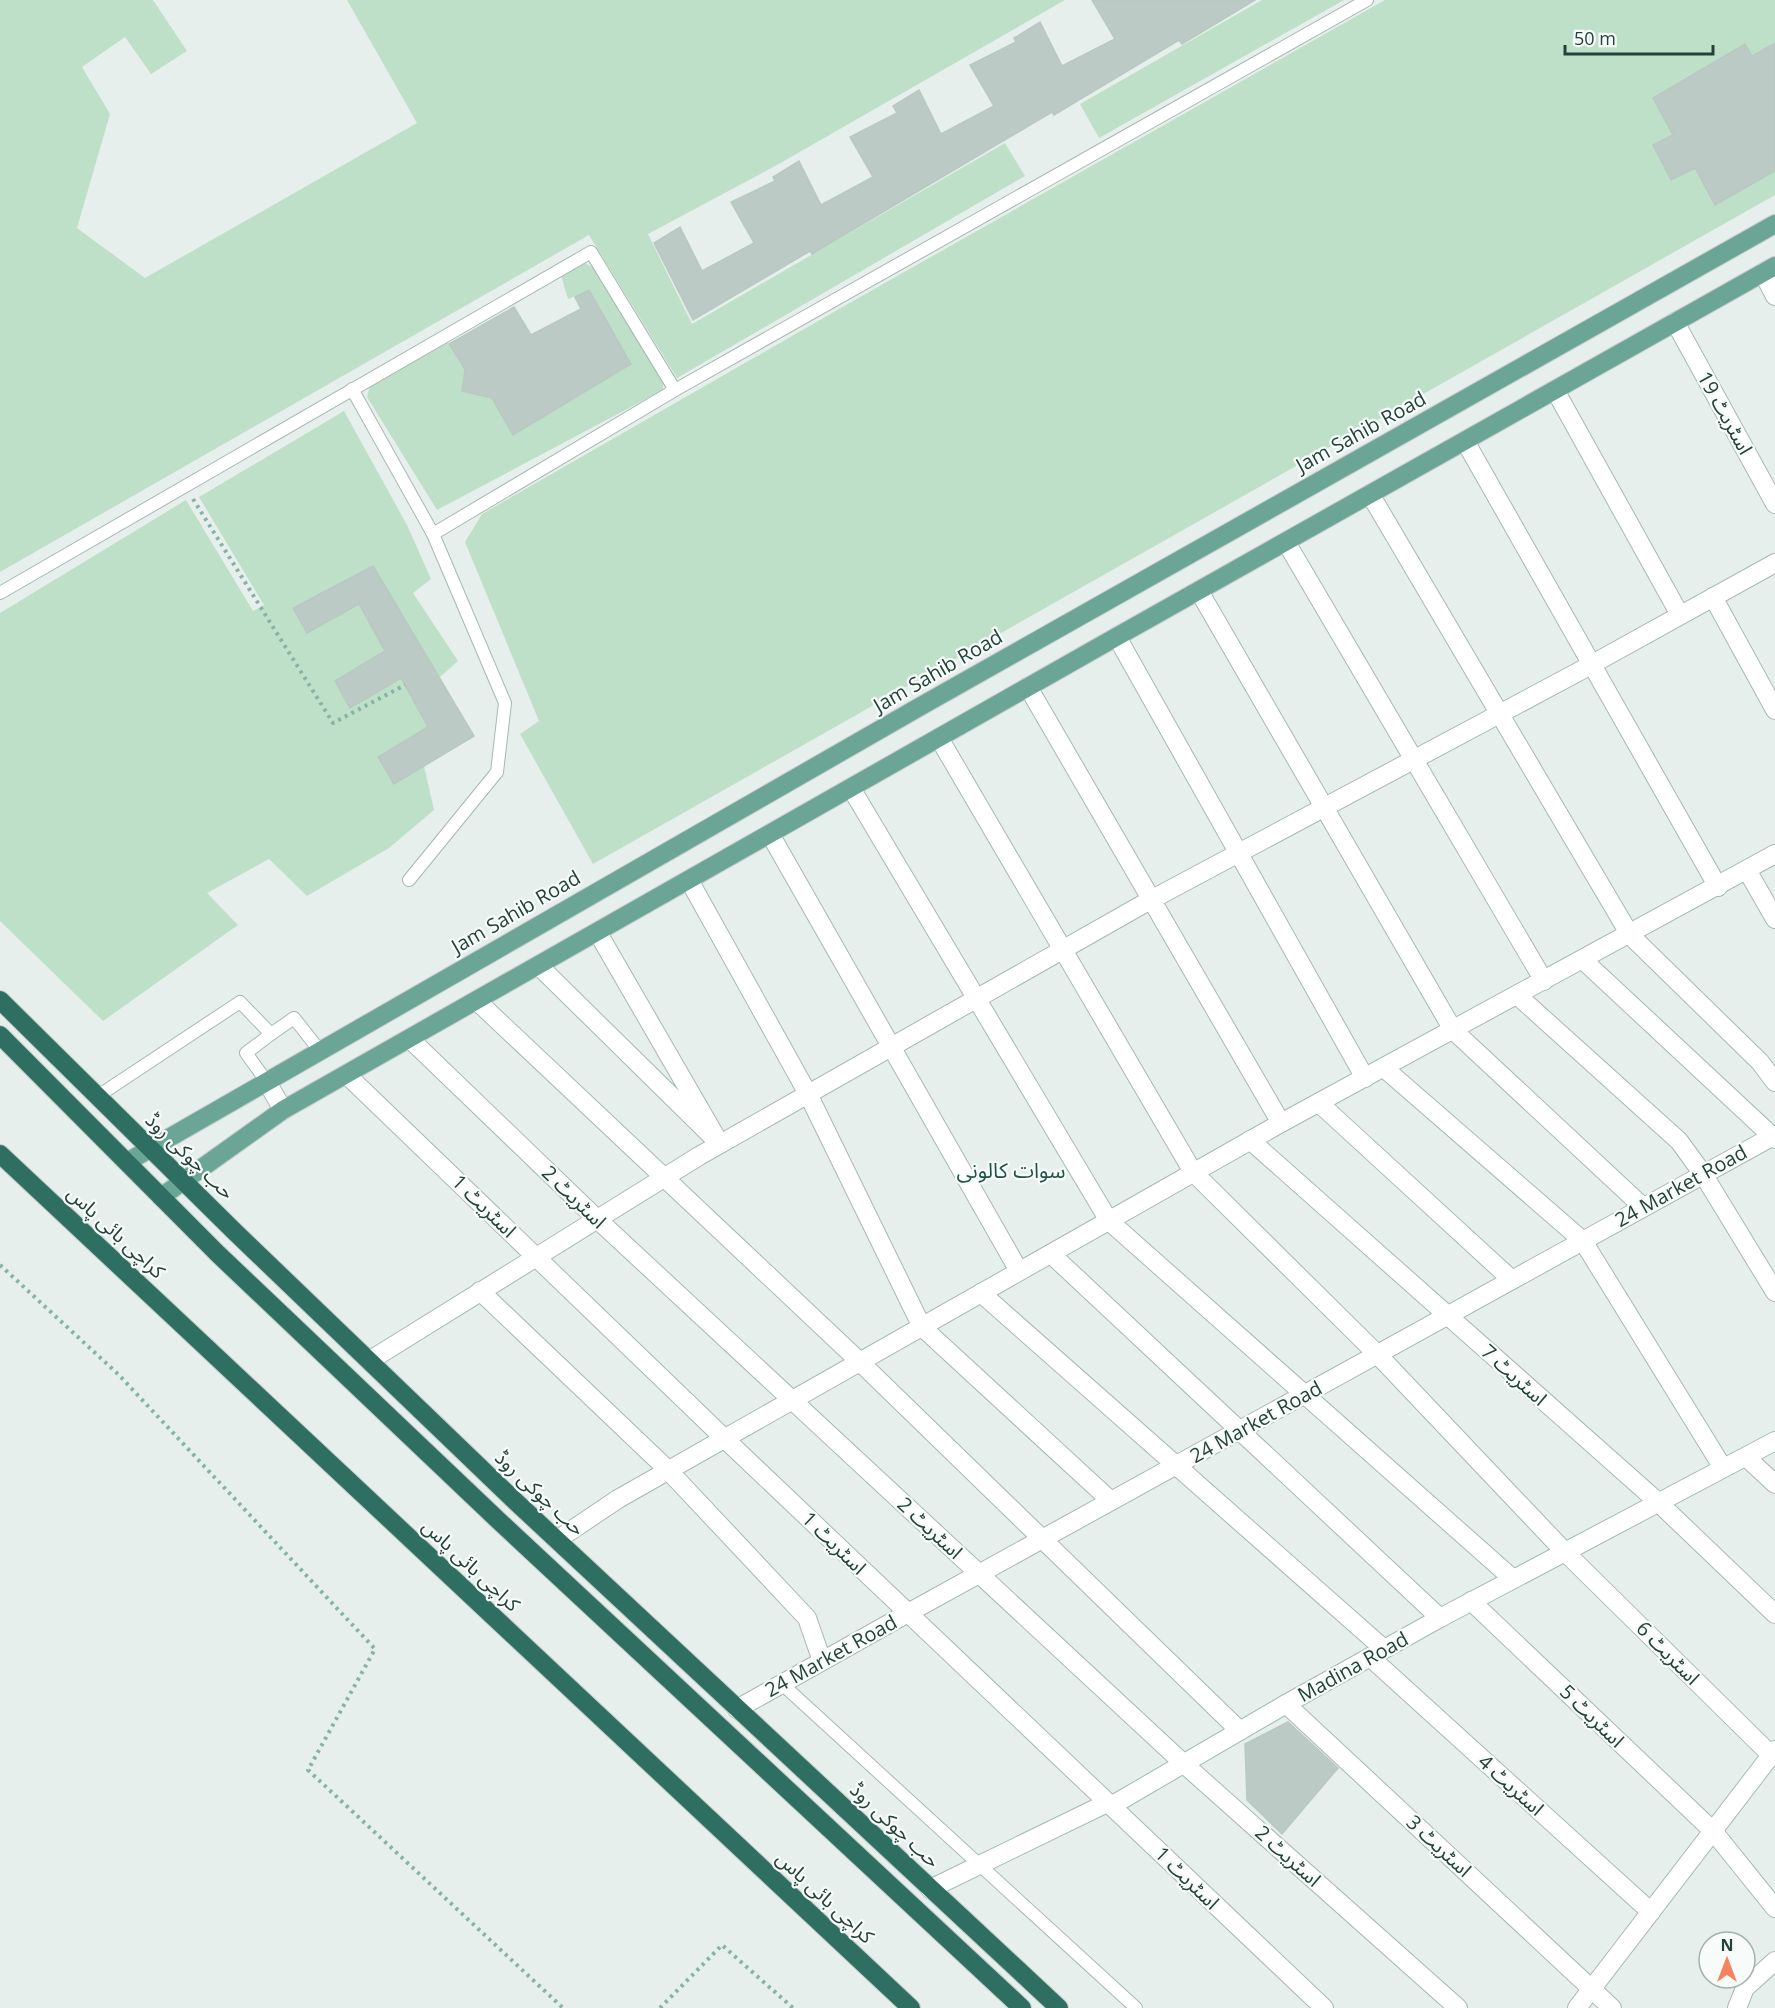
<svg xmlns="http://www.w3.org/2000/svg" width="1775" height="2008" font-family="'Open Sans','Noto Sans Arabic',sans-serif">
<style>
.green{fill:#bfe0c8}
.building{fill:#bbcac4;stroke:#b8c9c2;stroke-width:1.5}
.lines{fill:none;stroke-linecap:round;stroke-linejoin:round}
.lane-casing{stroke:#a8b8b2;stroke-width:14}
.street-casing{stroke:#a8b8b2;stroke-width:20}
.secondary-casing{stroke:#a4bbb3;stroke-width:20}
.primary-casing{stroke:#c2cac8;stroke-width:20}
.highway-casing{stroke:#c2cac8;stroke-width:20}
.path{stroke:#86b3a5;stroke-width:4;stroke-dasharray:3 4.5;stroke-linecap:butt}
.lane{stroke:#fff;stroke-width:12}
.street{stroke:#fff;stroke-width:18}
.secondary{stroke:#fff;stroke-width:18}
.primary{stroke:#6aa596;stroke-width:18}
.highway{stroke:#2f6f62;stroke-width:18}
.labels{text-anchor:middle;stroke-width:4.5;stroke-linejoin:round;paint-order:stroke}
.street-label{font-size:20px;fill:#24423a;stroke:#f7fbf9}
.neighbourhood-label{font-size:21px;fill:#1f5548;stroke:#f7fbf9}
</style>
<rect width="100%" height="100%" fill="#e6efeb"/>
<!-- green -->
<g class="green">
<polygon points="0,0 153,0 187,51 151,74 125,37 82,67 110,114 77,228 145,278 417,123 347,0 1065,0 777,165 648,234 692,324 1005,143 1025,176 677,378 589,235 0,572"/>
<polygon points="1262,0 1344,0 1099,138 1080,104"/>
<polygon points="1385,0 1775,0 1775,195 593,864 520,734 539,721 465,542 482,514 846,305"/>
<polygon points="583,262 599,271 663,382 663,390 437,510 367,397 370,385 447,342 465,372 462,391 492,398 513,435 631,364 589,291 568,299 561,276"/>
<polygon points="344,411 407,525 431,579 413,593 458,661 439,678 373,566 293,609 307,633 359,604 428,727 378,757 394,784 424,766 434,810 389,848 307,896 269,859 207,893 238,925 103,1021 0,921 0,613 186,500 253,611 264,605 199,497"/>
</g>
<!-- building -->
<g class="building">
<polygon points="1092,0 1255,0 1182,44 1179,40 1054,115 1052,112 812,254 810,251 693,320 654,243 680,227 702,271 754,243 731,202 775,181 773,177 799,161 821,205 873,177 850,137 897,113 893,106 919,90 941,134 994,106 970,65 1016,42 1014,38 1040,22 1062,66 1115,39"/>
<polygon points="1775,43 1775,171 1715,205 1695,168 1671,180 1653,145 1673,135 1653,98 1745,44 1752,56"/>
<polygon points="589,290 631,364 513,435 492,398 462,391 465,370 449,344 514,307 531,335 581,309 575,297"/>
<polygon points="373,566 474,736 394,784 378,757 428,727 401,678 350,708 335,681 385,651 359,604 307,633 293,608"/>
<polygon points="1288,1722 1338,1768 1282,1834 1247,1800 1245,1744"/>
</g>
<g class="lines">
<defs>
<g id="lane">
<polyline points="352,389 433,534 675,390"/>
<polyline points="0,593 591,252 675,390 1367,0"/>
<polyline points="409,880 497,772 505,703 433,534"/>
<polyline points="271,1034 294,1018 320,1051"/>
<polyline points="98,1096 240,1002 271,1034 246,1053 267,1082"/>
<polyline points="782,1684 1136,2008"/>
</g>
<g id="street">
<polyline points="1763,273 1775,296"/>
<polyline points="1675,322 1775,504"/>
<polyline points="1555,390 1680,615"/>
<polyline points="1465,441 1718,887"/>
<polyline points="1370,494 1630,935 1760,1062 1775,1082"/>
<polyline points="1286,542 1544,981"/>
<polyline points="1199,591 1453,1030 1643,1207"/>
<polyline points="1713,597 1775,710"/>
<polyline points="1117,637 1365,1078"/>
<polyline points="1028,687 1281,1123"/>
<polyline points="939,738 1193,1172 1378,1355 1564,1551 1771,1755"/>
<polyline points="851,788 1109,1221 1513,1579"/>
<polyline points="770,834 1019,1271"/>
<polyline points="1747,870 1775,919"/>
<polyline points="689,880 808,1094 922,1327 1111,1501"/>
<polyline points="1583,960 1775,1139"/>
<polyline points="539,966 720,1144 598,933"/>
<polyline points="1517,995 1679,1141 1703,1174 1775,1292"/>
<polyline points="477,1001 860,1362 1240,1731"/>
<polyline points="410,1039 597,1219 1183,1763 1458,2008"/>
<polyline points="1384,1068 1583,1241 1723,1468"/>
<polyline points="347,1075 725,1439 1324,2008"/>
<polyline points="1319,1103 1512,1280"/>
<polyline points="1250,1140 1659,1503 1775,1614"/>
<polyline points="1051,1254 1440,1618"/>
<polyline points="480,1291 668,1470 807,1618 822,1661"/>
<polyline points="981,1293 1384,1649"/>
<polyline points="369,1361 699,1156 1145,903 1578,672 1775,563"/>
<polyline points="1746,1457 1775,1484"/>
<polyline points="557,1540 618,1499 1281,1123 1775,854"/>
<polyline points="1471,1601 1713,1831 1775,1908"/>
<polyline points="1370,1657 1651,1912"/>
<polyline points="1286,1704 1612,2008"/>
<polyline points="737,1709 908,1613 1775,1135"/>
<polyline points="1577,2008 1775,1750"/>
<polyline points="1737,2008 1745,1988 1775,1961"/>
</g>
<g id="secondary">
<polyline points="267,1082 283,1110"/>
<polyline points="930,1889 1105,1804 1111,1806 1286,1704 1440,1618 1775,1441"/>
</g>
<g id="primary">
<polyline points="127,1162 921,706 1775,224"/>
<polyline points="161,1197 283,1110 1102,645 1775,266"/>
</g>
<g id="highway">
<polyline points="0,1000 235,1232 515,1501 1059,2008"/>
<polyline points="0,1035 218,1254 499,1521 1022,2008"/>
<polyline points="0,1154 911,2008"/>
</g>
</defs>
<!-- lane casing -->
<use href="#lane" class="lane-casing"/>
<!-- street casing -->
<use href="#street" class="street-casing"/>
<!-- secondary casing -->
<use href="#secondary" class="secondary-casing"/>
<!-- primary casing -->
<use href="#primary" class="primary-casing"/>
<!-- highway casing -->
<use href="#highway" class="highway-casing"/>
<!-- path -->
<g class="path">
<polyline points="193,499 333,723 405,685"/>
<polyline points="0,1265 119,1375 375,1649 308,1770 563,2008"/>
<polyline points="660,2008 722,1945 793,2008"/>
</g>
<!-- lane -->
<use href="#lane" class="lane"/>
<!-- street -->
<use href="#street" class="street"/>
<!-- secondary -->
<use href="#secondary" class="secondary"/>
<!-- primary -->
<use href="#primary" class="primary"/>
<!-- highway -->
<use href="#highway" class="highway"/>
</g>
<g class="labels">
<!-- street labels -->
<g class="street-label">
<text transform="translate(1725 413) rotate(61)" y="7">اسٹریٹ 19</text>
<text transform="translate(1361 432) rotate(-29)" y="7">Jam Sahib Road</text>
<text transform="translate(938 671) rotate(-30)" y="7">Jam Sahib Road</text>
<text transform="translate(516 912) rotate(-30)" y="7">Jam Sahib Road</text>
<text transform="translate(190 1156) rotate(44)" y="7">حب چوکی روڈ</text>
<text transform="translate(1681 1186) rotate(-29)" y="7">24 Market Road</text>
<text transform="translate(574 1197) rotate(44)" y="7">اسٹریٹ 2</text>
<text transform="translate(484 1206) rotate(44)" y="7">اسٹریٹ 1</text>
<text transform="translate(116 1232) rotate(43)" y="7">کراچی بائی پاس</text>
<text transform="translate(1514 1375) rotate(42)" y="7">اسٹریٹ 7</text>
<text transform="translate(1256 1422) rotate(-29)" y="7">24 Market Road</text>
<text transform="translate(540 1493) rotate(43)" y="7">حب چوکی روڈ</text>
<text transform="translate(930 1528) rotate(43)" y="7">اسٹریٹ 2</text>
<text transform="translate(834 1543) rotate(44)" y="7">اسٹریٹ 1</text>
<text transform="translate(471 1565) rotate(43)" y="7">کراچی بائی پاس</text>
<text transform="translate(1668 1653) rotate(45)" y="7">اسٹریٹ 6</text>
<text transform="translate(831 1656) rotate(-29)" y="7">24 Market Road</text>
<text transform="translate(1353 1667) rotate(-29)" y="7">Madina Road</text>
<text transform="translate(1592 1716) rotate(44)" y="7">اسٹریٹ 5</text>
<text transform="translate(1511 1785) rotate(42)" y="7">اسٹریٹ 4</text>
<text transform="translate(895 1825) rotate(43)" y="7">حب چوکی روڈ</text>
<text transform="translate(1439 1846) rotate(43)" y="7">اسٹریٹ 3</text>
<text transform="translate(1288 1856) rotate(42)" y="7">اسٹریٹ 2</text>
<text transform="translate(1187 1878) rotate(44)" y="7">اسٹریٹ 1</text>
<text transform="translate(825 1897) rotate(43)" y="7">کراچی بائی پاس</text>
</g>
<!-- neighbourhood labels -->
<g class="neighbourhood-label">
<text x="1011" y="1178">سوات کالونی</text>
</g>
</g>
<!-- north arrow -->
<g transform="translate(1727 1960)"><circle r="28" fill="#f7fbf9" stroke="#a3b1ad" stroke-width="1.5"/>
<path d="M0-4.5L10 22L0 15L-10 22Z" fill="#f4845f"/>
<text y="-9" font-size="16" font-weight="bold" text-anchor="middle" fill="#24423a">N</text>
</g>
<!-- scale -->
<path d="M1565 45v9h148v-9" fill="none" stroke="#24423a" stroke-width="3"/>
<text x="1574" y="45" font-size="18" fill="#24423a" stroke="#f7fbf9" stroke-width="4.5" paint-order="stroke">50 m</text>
</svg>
